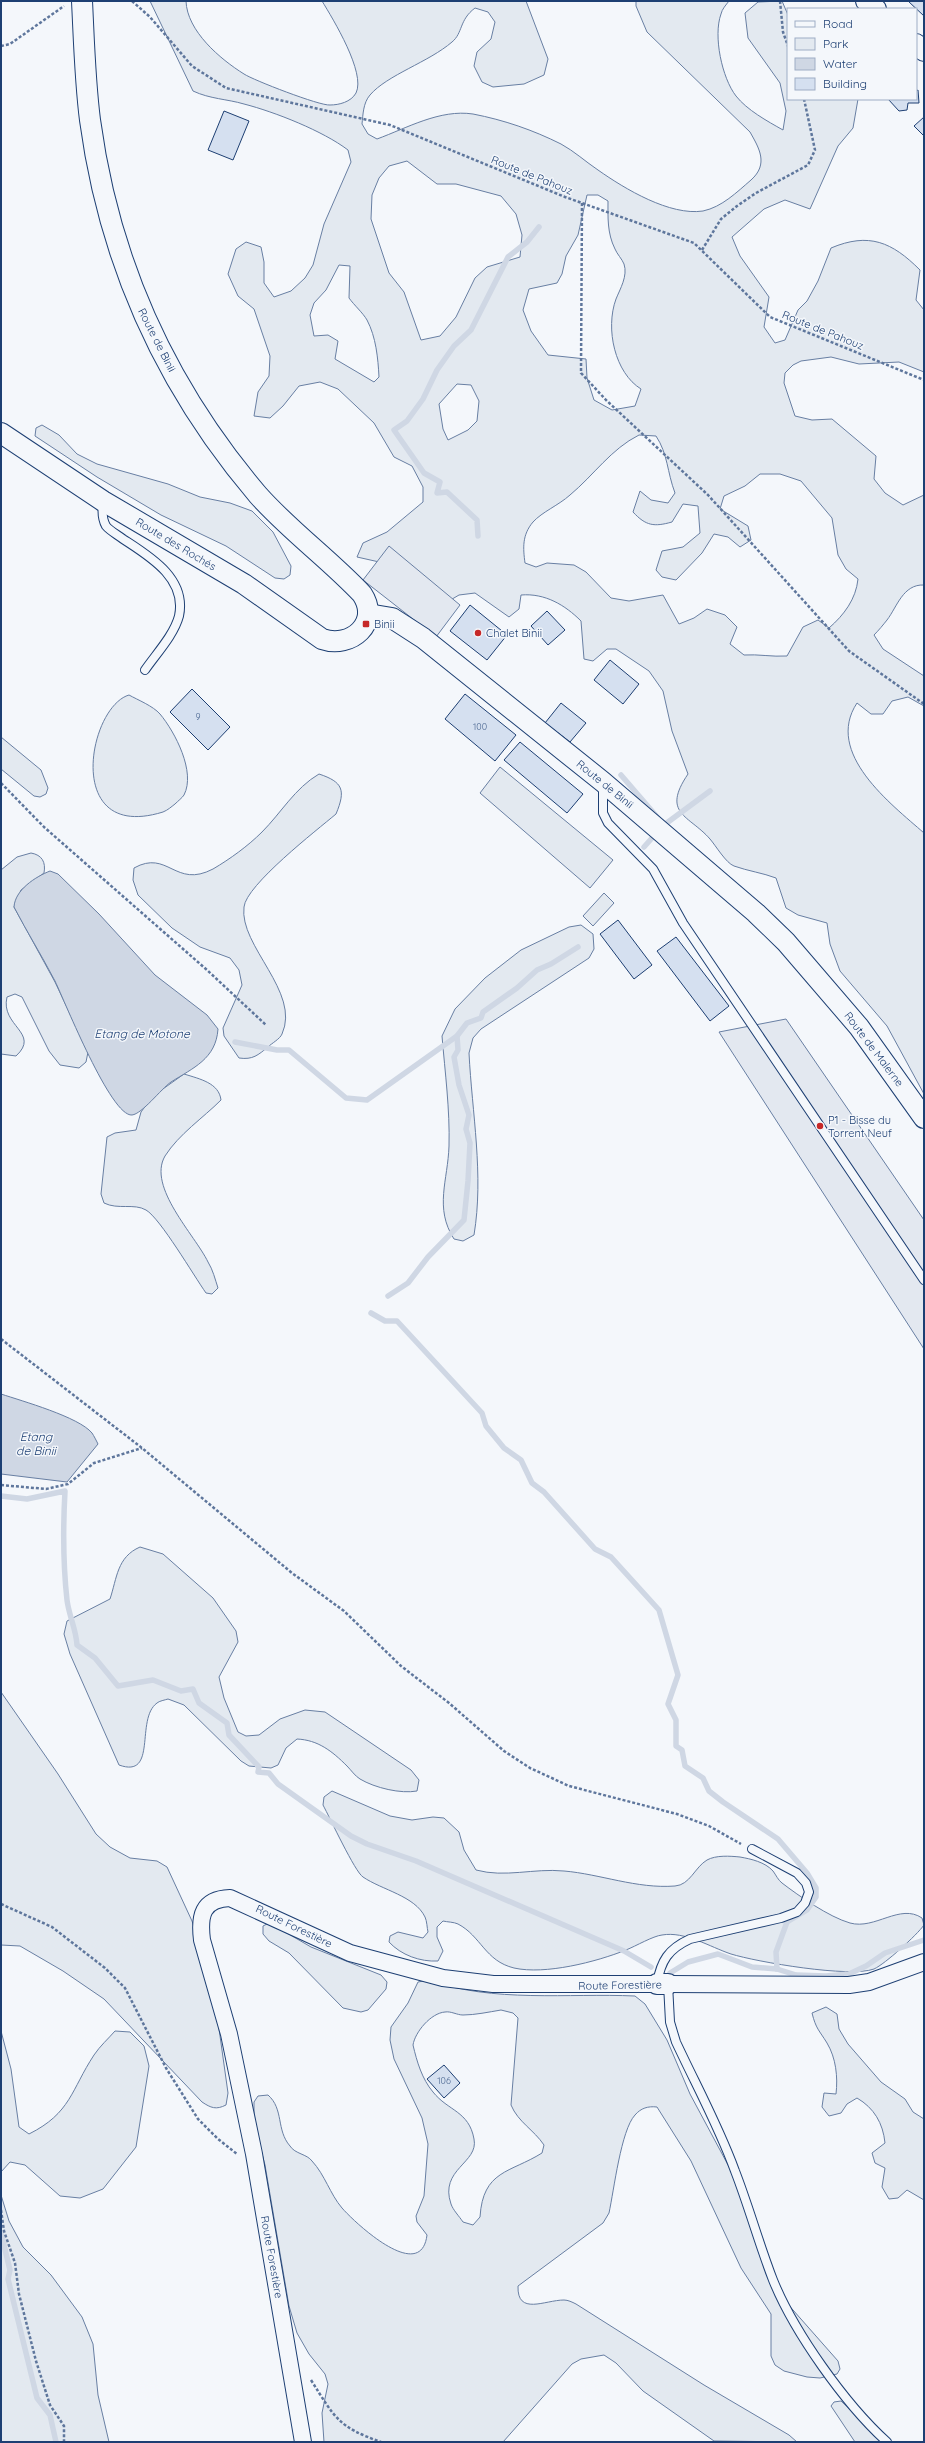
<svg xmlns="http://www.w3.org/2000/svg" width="925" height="2443" font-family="Quicksand,sans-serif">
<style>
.green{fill:#e3e9f0;stroke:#687fa3;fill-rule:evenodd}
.parking{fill:#e3e8f0;stroke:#687fa3}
.water{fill:#cfd7e4;stroke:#687fa3}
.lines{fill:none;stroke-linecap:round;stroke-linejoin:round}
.stream{stroke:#cfd7e4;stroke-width:5.5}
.building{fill:#d5e0f0;stroke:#1d3f73}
.service-casing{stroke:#1d3f73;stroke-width:10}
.minor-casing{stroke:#1d3f73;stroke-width:18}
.tertiary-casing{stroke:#1d3f73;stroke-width:22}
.path{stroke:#5e769c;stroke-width:2.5;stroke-dasharray:3 2;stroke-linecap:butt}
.service{stroke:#f4f7fb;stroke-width:8}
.minor{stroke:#f4f7fb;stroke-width:16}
.tertiary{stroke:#f4f7fb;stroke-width:20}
.poi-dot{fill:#c62828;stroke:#f4f7fb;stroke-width:1.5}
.labels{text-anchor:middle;stroke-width:3;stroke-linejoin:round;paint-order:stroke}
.number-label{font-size:9px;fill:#4b6792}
.street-label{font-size:11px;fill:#1d3f73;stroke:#f4f7fb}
.poi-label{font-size:11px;fill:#1d3f73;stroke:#f4f7fb;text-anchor:start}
.water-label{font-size:12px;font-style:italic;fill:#1d3f73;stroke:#f4f7fb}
</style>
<rect width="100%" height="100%" fill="#f4f7fb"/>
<!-- green -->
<g class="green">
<path d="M150 1H186C187 31 220 59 244 74 253 80 320 106 330 105 339 105 351 102 356 93 366 73 333 19 322 1H526L548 59 544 75 524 84 493 87 482 82 474 66 477 52 491 39 495 22 488 12 475 8C459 20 463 33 452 42 429 62 387 75 370 95 363 103 363 115 362 124L368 134 377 139C407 128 440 109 473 114 504 120 533 130 561 144 574 151 586 162 598 170 625 189 670 216 703 211 722 207 737 192 751 180 769 164 759 148 750 132L647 32 636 6V1H729C726 5 722 9 721 14 713 36 722 78 736 96 747 110 767 121 783 130L786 111 780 83 748 38 745 13 758 2 782 1 788 15V99H858L853 128 838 146 810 209 785 200 764 209 732 237 740 256 769 297 764 327 775 343 785 340 798 310 807 301 818 281 831 248C869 232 892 242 920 270L916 300 924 310V372L899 362 859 364 831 357 801 361 793 365 785 373 784 383 795 416 812 420 832 419 876 456 874 479 885 493 903 505 924 495V585C903 584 897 607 887 620 883 625 879 630 874 635L883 649 924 676V706L908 697 892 701 883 714H871L857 703C824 753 891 804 924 833V1094L887 1026 840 971 830 944 827 923 798 915 786 908 776 878C763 873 748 871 734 866 726 863 716 846 710 839 689 815 661 814 688 774L672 731 663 691 649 671 616 649H607L593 661 584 659 581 621C565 605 545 593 521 595L519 609 509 617 475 593 459 595 442 605 397 566 357 557 363 543 387 532 423 502V487L412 466 394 457 374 423 338 389 320 382 299 386 283 406 270 418 254 416 258 392 269 376 270 356 254 309 238 296 228 274 236 249 246 242 261 247 264 262V283L274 297 291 291 305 278 313 265 324 224 351 162 348 150C323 131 275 112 244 104 227 99 210 99 193 91ZM407 161 437 184H456L501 196 516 214 522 235 520 257 487 267 475 278 456 317 440 336 421 340 404 292 389 273 371 219 372 195 379 178 389 166ZM587 195H598L608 201C608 217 607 233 615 249 617 254 622 259 624 264 628 276 620 289 616 299 605 329 615 373 641 389L635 406 612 410 594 400 587 378 586 359 548 355 531 331 523 310 529 289 557 283 562 274 566 256 578 235ZM339 265 350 266 349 298C354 305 363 313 367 320 376 337 378 358 379 377L374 382 335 359 338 341 328 335 314 336 310 315 314 303 326 290ZM457 384 471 385 479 401 477 421 468 430 448 440 443 429 439 404ZM639 435 656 436C668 454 667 472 675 493L668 503 651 500 640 491 633 512C646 526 654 527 672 522L683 504 698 506 700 533 683 547 662 551 656 570 662 577 676 580 702 553 714 534 728 537 740 547 751 540 748 526 720 509 724 496 745 486 760 474H780L801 481 832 518 838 555 846 569 858 579C856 599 844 615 829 628L818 620 803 627 787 656C772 657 758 654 744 655L730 644 737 627 725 615 707 609 694 618 679 624 663 595 629 601 611 598 586 572 574 565 547 563 536 567 525 563C523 548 522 535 533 522 542 512 559 505 570 495 594 475 611 449 639 435Z"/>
<polygon points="42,425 59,435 77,454 97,464 168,484 200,497 230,503 252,511 273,532 291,566 290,575 284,579 275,578 226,546 161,515 97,477 35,436 36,428"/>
<path d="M129 695C138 700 153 706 160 714 175 732 196 772 184 795 182 798 178 801 175 804 171 807 168 810 163 812 63 843 88 707 129 695Z"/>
<polygon points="1,737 41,770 48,788 46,794 40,797 34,796 1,769"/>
<polygon points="500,767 613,860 590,888 480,793"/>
<path d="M319 774C343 782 346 790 336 814 317 830 246 885 244 907 239 946 301 992 282 1034 280 1039 272 1043 268 1047 258 1055 253 1060 239 1058L224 1036 223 1028 242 985 239 970 230 958 200 947 172 928 138 895 133 880 134 868C168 849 175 889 213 869 230 859 248 846 262 832 281 813 295 788 319 774Z"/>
<path d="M31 853C42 855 46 862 44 873L21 890 14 907 55 982 88 1052 86 1062 79 1068 60 1065 49 1051 22 997 15 994 7 997C0 1026 41 1033 16 1056L1 1054V870L17 857Z"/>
<polygon points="604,893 614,903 593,926 583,916"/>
<path d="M581 925 593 934 594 949 589 958 481 1029 473 1038 469 1053C472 1113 484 1175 474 1235L463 1241 454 1239C434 1208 448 1180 449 1146 450 1110 445 1072 442 1036L455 1009 485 978 521 950 569 927Z"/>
<path d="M184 1074C200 1079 219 1083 221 1100 203 1118 179 1134 165 1156 147 1187 195 1235 208 1262 213 1270 215 1279 218 1288L212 1294 206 1293C194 1276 160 1218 146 1210 134 1203 118 1210 104 1203L101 1194 107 1137 115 1133 136 1130 141 1112 153 1096Z"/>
<path d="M140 1547 163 1554 213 1598 236 1631 238 1642 219 1677 224 1698 238 1732 246 1736 259 1735 280 1719 305 1710 325 1712 411 1770 419 1780 417 1791C401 1794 375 1788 360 1779 355 1776 351 1770 347 1766 332 1751 318 1740 297 1739L286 1748 278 1765 271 1768 249 1766 241 1761 184 1705 168 1699C165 1700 159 1701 157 1703 135 1719 158 1779 119 1765L70 1654 64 1634 67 1621 110 1599C117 1578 117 1557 140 1547Z"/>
<path d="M1 1692 58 1774 96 1834 110 1847 130 1858 157 1861 167 1867 192 1921 214 1993 228 2093 226 2105C216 2110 211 2108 202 2102L104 1999 63 1971 20 1946 1 1945Z"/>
<path d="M332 1791 390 1816 412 1820 433 1817 444 1818 459 1832 464 1850 476 1870C505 1878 534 1868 564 1871 600 1874 637 1889 675 1886 690 1885 695 1867 707 1860 716 1855 730 1856 740 1857 751 1859 765 1862 773 1871 776 1875 778 1880 782 1883 799 1896 829 1917 850 1923 875 1930 900 1903 922 1918L924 1925C917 1935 885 1964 874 1969 850 1978 757 1962 731 1954 710 1947 685 1931 662 1935 653 1936 636 1946 626 1950 596 1962 545 1975 514 1968 485 1961 481 1936 458 1924 454 1922 447 1922 443 1921L437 1927V1937L443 1951 438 1961C420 1962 401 1955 389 1942L390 1936 398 1932 423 1938 428 1932C427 1928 427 1921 425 1917 415 1896 382 1890 363 1877 355 1872 330 1818 323 1805L324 1797Z"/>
<polygon points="267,1924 273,1925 311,1947 381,1975 387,1982 386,1989 368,2010 361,2012 343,2008 289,1953 269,1941 263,1934 263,1926"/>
<path d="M429 1980C492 2003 569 1993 635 1996L645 2004 667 2040 690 2094 735 2178 778 2293 838 2361 840 2369 837 2374 820 2378 807 2377 784 2371 775 2365 771 2356V2314L741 2268 691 2161 657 2107C648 2106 641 2108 635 2115 621 2130 614 2190 609 2213L603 2223 518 2286C517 2316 545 2300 564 2300 568 2300 572 2302 576 2304L704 2385 789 2435 797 2442 714 2441 643 2391 616 2363 604 2355 581 2359 572 2364 503 2442H324L322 2413 328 2384 325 2374 309 2354 297 2333 289 2306 265 2165 254 2124V2102L258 2096 268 2095C284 2109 276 2130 290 2146 295 2154 307 2154 312 2161 325 2175 330 2194 342 2208 356 2224 421 2284 427 2235L417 2222 416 2216 424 2196 428 2144 422 2118 394 2059 390 2040 391 2027 408 2003 418 1982ZM501 2010 513 2013 518 2018 511 2105C518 2122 534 2130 544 2145L542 2153C510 2173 483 2170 480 2217L473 2225 463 2222C459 2216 453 2210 451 2204 439 2169 479 2163 474 2139 469 2111 448 2111 433 2092 422 2079 417 2062 413 2045 415 2032 431 2013 445 2012 451 2011 457 2015 463 2015 475 2015 489 2012 501 2010Z"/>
<path d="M826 2007 837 2014 839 2029 848 2044 881 2082 905 2099 913 2112 924 2119V2200L907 2190 898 2198 889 2199 882 2187 885 2168 875 2163 872 2153 885 2143C883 2123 874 2108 857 2098L847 2104 841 2113 829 2116 822 2107 824 2093 836 2094C838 2077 836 2058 827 2043 819 2030 816 2029 812 2013Z"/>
<path d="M1 2031 11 2069 19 2127 29 2134C71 2113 71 2090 94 2055 100 2046 108 2039 115 2031L130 2032 144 2046 149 2066 136 2147 103 2189 80 2198 60 2196 25 2165 10 2162 1 2172Z"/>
<polygon points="1,2195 9,2221 23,2247 51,2275 82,2317 93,2344 98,2395 109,2442 1,2442"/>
<polygon points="841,2401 885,2442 855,2442 831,2406 834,2402"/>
</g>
<!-- parking -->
<g class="parking">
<polygon points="389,546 460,605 436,637 363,580"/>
<polygon points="786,1019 924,1220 924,1349 719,1032"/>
</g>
<!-- water -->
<g class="water">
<path d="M50 871 58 874 99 914 155 975 207 1015 218 1029C216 1059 193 1068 171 1082 161 1089 142 1114 132 1115 111 1117 65 1002 55 981 42 956 27 932 14 907 15 890 35 877 50 871Z"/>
<path d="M1 1394C22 1401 79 1417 92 1433 94 1436 96 1440 98 1444L67 1482 1 1474Z"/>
</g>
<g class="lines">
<!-- stream -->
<g class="stream">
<polyline points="478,536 477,520 447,492 437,493 440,482 424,473 394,430 407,421 423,399 437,370 454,346 471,330 508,257 527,242 539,227"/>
<polyline points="621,775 664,825 710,791"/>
<polyline points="644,847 652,838"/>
<polyline points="235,1042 277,1050 289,1050 346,1098 367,1100 457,1036"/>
<polyline points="388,1296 408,1283 428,1257 464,1220 468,1181 470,1143 466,1129 469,1115 459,1085 454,1057 458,1050 457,1036 467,1023 481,1018 483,1012 517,988 537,970 551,964 578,947"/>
<polyline points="371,1313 385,1321 397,1321 482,1413 486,1426 504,1448 521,1460 532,1483 544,1492 595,1549 611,1557 659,1610 678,1675 668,1704 676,1720 676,1746 682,1750 685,1766 703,1778 709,1791 723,1802 778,1839 807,1873 816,1888 816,1897 807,1910 787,1922 776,1952 777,1969"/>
<path d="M1 1496 27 1499 65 1491C63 1527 63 1564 67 1600 69 1616 76 1629 77 1645L95 1658 118 1686 153 1680 181 1691 193 1689 199 1703 227 1723 229 1735 259 1767 258 1772 269 1773 278 1784 351 1836 367 1844 416 1861 624 1951 651 1967"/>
<polyline points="670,1973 688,1962 718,1954 752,1967 777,1969 796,1975 826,1976 849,1974 866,1966 885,1953 924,1940"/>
<polyline points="1,2233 10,2270 8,2279 37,2398 50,2415 56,2442"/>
</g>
</g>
<!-- building -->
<g class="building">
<polygon points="908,1 924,1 924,16"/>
<polygon points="918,90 919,103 908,103 907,110 899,111 888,99 916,99 916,91"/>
<polygon points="224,111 249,121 233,160 208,150"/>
<polygon points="924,117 924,136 914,126"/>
<polygon points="470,605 507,635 487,660 450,631"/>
<polygon points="547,611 565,630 548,645 531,626"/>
<polygon points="610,660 639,684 623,704 594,680"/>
<polygon points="192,689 230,727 208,750 170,712"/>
<polygon points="465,694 516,735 495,761 445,719"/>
<polygon points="561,703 586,723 570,742 545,723"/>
<polygon points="520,742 583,794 567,813 504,760"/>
<polygon points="618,920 652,965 634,979 600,934"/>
<polygon points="676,937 729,1006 710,1021 657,951"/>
<polygon points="444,2065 460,2083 444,2098 427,2079"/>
</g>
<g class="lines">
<defs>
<g id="service">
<path d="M103 503C102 511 102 519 106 526 110 531 118 535 123 539 149 556 187 578 179 616 174 635 156 654 145 670"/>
<polyline points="603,784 603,813 608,823 653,869 683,923 924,1280"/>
<path d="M657 1983C661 1961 668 1949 690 1939L781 1918 797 1912 805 1903 809 1892 806 1883 797 1873 752 1849"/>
<path d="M668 1984 670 2022 676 2042C696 2085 719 2127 735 2171 749 2207 759 2244 773 2280 794 2332 845 2404 887 2442"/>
</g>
<g id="minor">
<polyline points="668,1984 849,1985 869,1982 924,1962"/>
<path d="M303 2442 254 2154 229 2034 202 1940C199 1916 202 1899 230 1898L350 1953 443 1978 493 1984H657"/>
</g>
<g id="tertiary">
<polyline points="866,1 876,9"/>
<polyline points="916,44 924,51"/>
<path d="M1 433 103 501 244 584 322 639C351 649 381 623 362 594 329 559 290 531 258 495 166 387 109 261 90 120 85 81 84 41 82 1"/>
<polyline points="368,614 392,618 423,638 603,782 756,913 786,942 859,1027 924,1118"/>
<polyline points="657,1984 668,1984"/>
</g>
</defs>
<!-- service casing -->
<use href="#service" class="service-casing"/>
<!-- minor casing -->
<use href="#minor" class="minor-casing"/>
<!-- tertiary casing -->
<use href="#tertiary" class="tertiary-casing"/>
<!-- path -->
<g class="path">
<polyline points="132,1 150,17 192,66 226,88 390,125 565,197 694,243 770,317 924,380"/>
<polyline points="780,1 783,32 788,46"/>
<polyline points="1,46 10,44 64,6"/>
<polyline points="582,203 581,373 606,400 708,495 849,651 924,704"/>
<polyline points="702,250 721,219 737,206 756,193 808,165 815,150 804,99"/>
<polyline points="1,783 44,827 207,970 266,1025"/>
<polyline points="1,1339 142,1448 292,1573 344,1611 401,1666 449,1703 504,1751 530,1768 569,1786 677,1814 709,1826 741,1844"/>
<polyline points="1,1485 46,1489 68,1484 94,1463 142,1448"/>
<polyline points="1,1904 52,1927 105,1968 125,1988 166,2068 198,2119 218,2139 237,2154"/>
<polyline points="1,2210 4,2231 15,2263 19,2294 36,2361 50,2405 64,2426 64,2442"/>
<path d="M311 2380C335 2418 338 2427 381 2442"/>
</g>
<!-- service -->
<use href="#service" class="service"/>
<!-- minor -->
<use href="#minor" class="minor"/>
<!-- tertiary -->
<use href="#tertiary" class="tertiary"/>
</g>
<!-- markers -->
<g class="poi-dot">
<rect x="362" y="620" width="8" height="8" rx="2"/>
<circle cx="478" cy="633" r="4"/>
<circle cx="820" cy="1126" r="4"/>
</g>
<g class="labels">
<!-- number labels -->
<g class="number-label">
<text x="198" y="720">9</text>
<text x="480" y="730">100</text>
<text x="444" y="2084">106</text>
</g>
<!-- street labels -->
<g class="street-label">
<text transform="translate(532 175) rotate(22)" y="4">Route de Pahouz</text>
<text transform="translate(823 330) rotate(22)" y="4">Route de Pahouz</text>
<text transform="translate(157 340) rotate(63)" y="4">Route de Binii</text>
<text transform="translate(176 544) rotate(31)" y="4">Route des Rochés</text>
<text transform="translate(605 784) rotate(39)" y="4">Route de Binii</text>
<text transform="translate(874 1049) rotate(53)" y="4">Route de Malerne</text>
<text transform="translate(294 1926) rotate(26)" y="4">Route Forestière</text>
<text transform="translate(620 1985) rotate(-1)" y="4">Route Forestière</text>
<text transform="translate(272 2257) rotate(80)" y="4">Route Forestière</text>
</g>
<!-- poi labels -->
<g class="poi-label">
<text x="374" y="628">Binii</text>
<text x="486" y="637">Chalet Binii</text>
<text x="828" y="1124">P1 - Bisse du<tspan x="828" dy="13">Torrent Neuf</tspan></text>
</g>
<!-- water labels -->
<g class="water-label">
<text x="142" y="1038">Etang de Motone</text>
<text x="36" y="1441">Etang<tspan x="36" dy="14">de Binii</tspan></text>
</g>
</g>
<!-- border -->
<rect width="925" height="2443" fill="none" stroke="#1d3f73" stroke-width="4"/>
<!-- legend -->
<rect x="787" y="8" width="130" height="92" fill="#f4f7fb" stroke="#9eadc5"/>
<rect x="795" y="21" width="20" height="6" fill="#f4f7fb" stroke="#9eadc5"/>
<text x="823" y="28" font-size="12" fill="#1d3f73">Road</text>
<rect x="795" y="38" width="20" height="12" fill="#e3e9f0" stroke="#9eadc5"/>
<text x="823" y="48" font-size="12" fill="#1d3f73">Park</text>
<rect x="795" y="58" width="20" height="12" fill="#cfd7e4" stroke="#9eadc5"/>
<text x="823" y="68" font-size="12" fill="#1d3f73">Water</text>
<rect x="795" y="78" width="20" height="12" fill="#d5e0f0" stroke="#9eadc5"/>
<text x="823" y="88" font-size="12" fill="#1d3f73">Building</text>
</svg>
